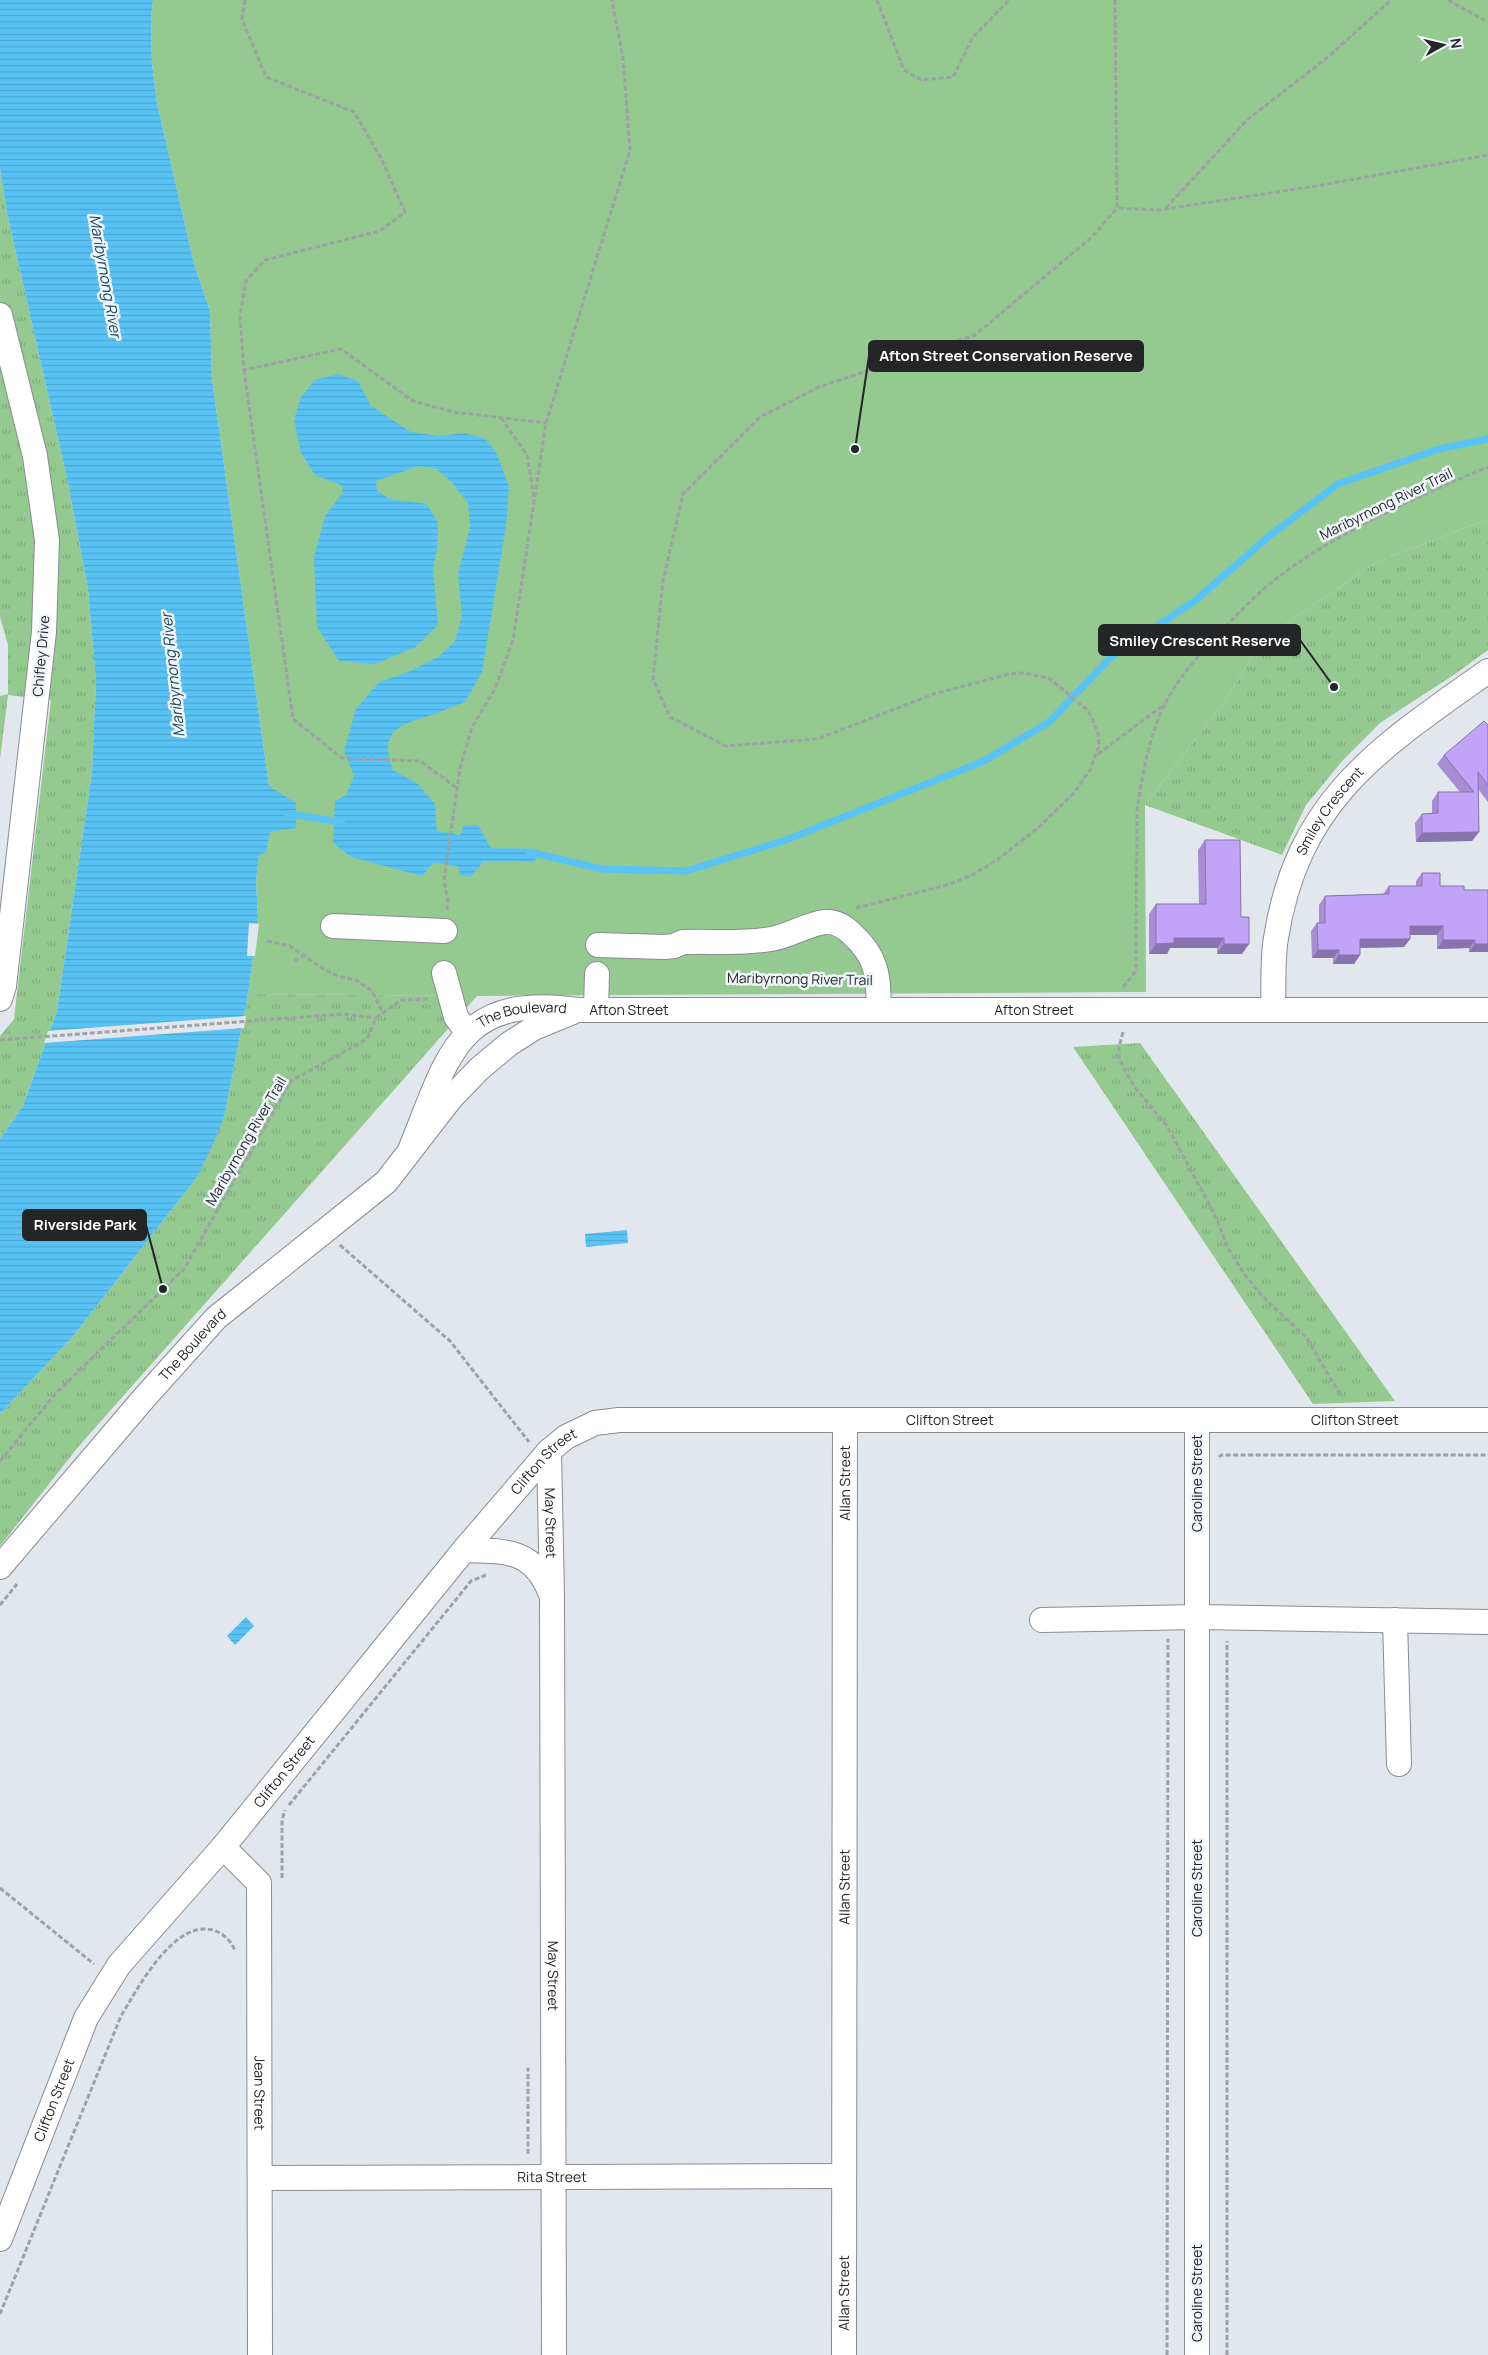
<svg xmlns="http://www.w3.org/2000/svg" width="1488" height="2355" font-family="Manrope,sans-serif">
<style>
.grass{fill:#94c990}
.park{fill:url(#park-tufts)}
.water{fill:url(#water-rules)}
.pier{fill:#e2e7ed}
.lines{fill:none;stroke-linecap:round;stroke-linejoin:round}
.stream{stroke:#58c3f4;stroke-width:7}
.minor-casing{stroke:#888d92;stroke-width:26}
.path{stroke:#9ea2a7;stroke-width:3;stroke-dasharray:5 2.5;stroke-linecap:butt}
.minor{stroke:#fff;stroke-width:24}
.wall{fill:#a68dd4}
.shaded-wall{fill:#8773ad}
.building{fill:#c1a4f7;stroke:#8773ad}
.labels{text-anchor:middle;stroke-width:5;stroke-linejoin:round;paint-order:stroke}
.street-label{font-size:14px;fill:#232527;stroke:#eff5fa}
.water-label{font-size:15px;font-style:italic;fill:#164358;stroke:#eff5fa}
.leader{fill:none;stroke:#232527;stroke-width:2}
.callout-dot{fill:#232527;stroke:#eff5fa;stroke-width:2}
.callout{fill:#232527;stroke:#232527;stroke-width:2}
.callout-label{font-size:15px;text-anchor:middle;font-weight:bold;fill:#fff}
</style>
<defs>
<pattern id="park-tufts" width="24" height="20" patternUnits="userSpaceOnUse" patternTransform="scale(1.25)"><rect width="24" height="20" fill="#94c990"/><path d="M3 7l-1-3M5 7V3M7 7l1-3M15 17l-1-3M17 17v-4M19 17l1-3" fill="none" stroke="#7fac7c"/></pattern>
<pattern id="water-rules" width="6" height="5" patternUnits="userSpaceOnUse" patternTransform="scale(1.25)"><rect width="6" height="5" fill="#58c3f4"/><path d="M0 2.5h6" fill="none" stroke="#4ca7d1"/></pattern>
</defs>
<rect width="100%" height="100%" fill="#e2e7ed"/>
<!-- grass -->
<polygon class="grass" points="153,0 1488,0 1488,519 1375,563 1262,640 1225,701 1145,805 1146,992 477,996 248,994 258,919 256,881 259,854 266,852 269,786 212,379 210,311 194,264 157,103 152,63 151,20"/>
<!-- park -->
<g class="park">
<polygon points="0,169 7,213 68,483 88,589 96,681 92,772 57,1011 23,1106 0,1139 0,1036 14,1019 51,700 8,695 0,759 0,696 8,694 8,645 0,617"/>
<polygon points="1488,519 1488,650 1455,674 1380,723 1343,760 1306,805 1282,855 1145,805 1225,701 1262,640 1375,563"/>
<polygon points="248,994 477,996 79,1446 0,1546 0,1414 74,1335 198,1176 225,1114"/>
<polygon points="1140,1043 1395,1401 1313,1404 1073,1047"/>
</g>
<!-- water -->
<g class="water">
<polygon points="0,0 153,0 151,20 152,63 157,103 194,264 210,311 212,379 269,786 296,803 296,828 270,832 266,852 259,855 256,881 258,919 248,994 225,1114 216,1138 198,1176 74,1335 0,1414 0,1139 23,1106 57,1011 92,772 96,681 88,589 68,483 7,213 0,169"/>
<path d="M338 374 358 381 371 406 411 432 439 436 465 433 486 439 497 454 509 487 506 526 482 672 465 702C454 706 443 711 432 715 399 725 378 730 393 770L418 784 435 804 437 831 460 835 464 825H478L491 848 538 849 535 862 484 861 470 877 460 875 458 866 433 863 422 876 351 857 333 843 335 801 346 795 354 776 344 751 356 709 379 682 408 672 438 657 455 641 462 616 458 574 470 527 468 503 451 481 436 469 419 466 376 481 377 491 390 499 427 504 438 523 437 550 433 569 438 625 416 647 375 664 339 661 317 627 314 557 325 516 343 492 341 485 315 475 301 453 294 420 301 397 315 380Z"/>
<polygon points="627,1230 628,1243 586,1247 585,1234"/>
<polygon points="246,1617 254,1626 235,1645 227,1636"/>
</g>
<!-- pier -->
<g class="pier">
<polygon points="249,923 259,924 255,956 247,956"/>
<polygon points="246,1016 244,1028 44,1043 48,1031"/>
</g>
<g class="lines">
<!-- stream -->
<g class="stream">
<polyline points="288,814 342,822"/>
<polyline points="529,852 602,869 686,871 786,840 984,761 1049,722 1111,657 1196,600 1268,537 1338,484 1439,449 1488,439"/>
</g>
<defs>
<g id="minor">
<polyline points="0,315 35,456 47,540 44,632 4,986 0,999"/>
<polyline points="333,926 445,931"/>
<path d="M598 945 664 947 674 946 683 942C712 941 742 944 771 939 790 936 807 924 825 922 836 921 845 927 852 934 878 958 878 975 879 1010"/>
<polyline points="444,973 456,1017 467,1032"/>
<polyline points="596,1010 597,974"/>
<path id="s1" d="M1273 1010C1274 987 1272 961 1276 938 1298 798 1381 747 1488 671"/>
<path id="s2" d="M410 1150C449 1055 457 993 579 1010H1488"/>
<path id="s3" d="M549 1451 552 1596 554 2355"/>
<path d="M464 1550C505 1551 533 1549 550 1592"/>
<path id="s4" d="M0 1567 145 1397 216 1318 386 1182 451 1098 479 1069 509 1044 534 1028 573 1012"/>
<polyline points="1042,1620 1197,1617 1488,1622"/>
<polyline points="1395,1620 1399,1764"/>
<path id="s5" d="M223 1847 259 1883 260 2355"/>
<path id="s6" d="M260 2178 844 2176"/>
<path id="s7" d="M0 2239 86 2018 119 1965 223 1847 464 1550 549 1451 566 1437 595 1423 619 1420H1488"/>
<path id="s8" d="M844 2355 845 1421"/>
<polyline points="1197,2355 1197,1421"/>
</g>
</defs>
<!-- minor casing -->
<use href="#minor" class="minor-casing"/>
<!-- path -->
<g class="path">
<polyline points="245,0 242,19 266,77 354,112 381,158 405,212 380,231 265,260 246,281 240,316 244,370 341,349 413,401 453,412 546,423"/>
<polyline points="877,0 904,70 921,80 953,77 973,37 1009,0"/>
<polyline points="1115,0 1117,208 1159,210 1316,186 1488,155"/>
<polyline points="1448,0 1488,22"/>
<polyline points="1166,208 1247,120 1328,57 1391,0"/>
<polyline points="244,370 293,719 342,758 420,761 457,788"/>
<polyline points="501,418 527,455 534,498"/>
<polyline points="1098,754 1165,704"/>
<polyline points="856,908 947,885 972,875 997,860 1038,828 1074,793 1090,770 1099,746 1098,734 1092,717 1086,709 1049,678 1023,673 1009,674 934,694 817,739 726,746 670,717 653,679 663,581 683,494 760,417 819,387 975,335 1092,237 1117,208"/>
<polyline points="447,910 448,902 444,880 460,768 472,727 495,689 513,640 546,423 630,150 623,58 612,0"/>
<polyline points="267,941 290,946 322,968 337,976 356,980 372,991 383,1013"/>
<polyline points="294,961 305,955"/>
<path d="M1123 987 1134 974 1136 968 1137 811C1142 776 1149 734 1166 702 1178 678 1197 658 1214 639 1234 618 1254 596 1277 578 1336 533 1419 496 1488 467"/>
<polyline points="1123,1032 1119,1047 1119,1057 1123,1067 1134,1086 1167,1126 1215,1215 1228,1248 1245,1275 1263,1297 1306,1337 1341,1396"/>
<polyline points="0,1040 343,1014 376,1018"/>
<polyline points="340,1245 450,1341 529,1442"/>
<polyline points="1219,1457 1221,1455 1488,1455"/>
<polyline points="0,1461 57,1392 184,1269 291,1081 367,1039 376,1018 401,1000 429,999"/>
<polyline points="0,1605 17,1584"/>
<polyline points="289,1805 471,1581 486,1575"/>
<polyline points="282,1878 282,1820 285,1810"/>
<polyline points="0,1888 94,1964"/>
<polyline points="528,2154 528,2068"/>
<path d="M0 2314 121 2016C138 1988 177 1913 218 1932 226 1936 233 1943 235 1952"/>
<polyline points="1167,2355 1168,1639"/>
<polyline points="1227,2355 1227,1641"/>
</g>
<!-- minor -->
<use href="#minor" class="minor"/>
</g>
<!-- wall -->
<g class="wall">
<polygon points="1488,725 1488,802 1478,789 1479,832 1472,841 1416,842 1415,823 1422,814 1432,814 1432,801 1438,792 1460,792 1437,764 1444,755"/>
<polygon points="1205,840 1241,917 1242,954 1217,954 1217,948 1170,948 1167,954 1149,954 1149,914 1156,904 1199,904 1198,850"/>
<polygon points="1422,873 1440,886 1464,890 1488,890 1488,952 1469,952 1469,948 1437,949 1437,935 1410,935 1410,939 1404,947 1360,948 1360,955 1354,964 1333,964 1333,958 1312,958 1311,931 1317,923 1319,923 1319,905 1325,896 1383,894 1389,886 1416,886 1416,881"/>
</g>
<!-- shaded-wall -->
<g class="shaded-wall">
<polygon points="1479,832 1472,841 1416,842 1422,833"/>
<polygon points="1410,926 1443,926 1437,935 1404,935"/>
<polygon points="1174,938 1224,938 1217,948 1170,948 1167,954 1149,954 1156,944"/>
<polygon points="1360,939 1410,939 1404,947 1354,948"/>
<polygon points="1443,940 1475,940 1469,948 1437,949"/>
<polygon points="1224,944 1249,944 1242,954 1217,954"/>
<polygon points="1475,944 1488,944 1488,952 1469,952"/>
<polygon points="1318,950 1339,950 1333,958 1312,958"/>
<polygon points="1339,955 1360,955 1354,964 1333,964"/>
</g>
<!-- building -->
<g class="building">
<polygon points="1484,721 1488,725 1488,785 1478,772 1479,832 1422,833 1422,814 1438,813 1438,792 1474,792 1444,755"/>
<polygon points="1205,840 1240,840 1241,917 1249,917 1249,944 1224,944 1224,938 1174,938 1174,943 1156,944 1156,904 1206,904"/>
<polygon points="1422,873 1440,873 1440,886 1464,886 1464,890 1488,890 1488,944 1475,944 1475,940 1443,940 1443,926 1410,926 1410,939 1360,939 1360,955 1339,955 1339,950 1318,950 1317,923 1325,923 1325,896 1389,894 1389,886 1422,886"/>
</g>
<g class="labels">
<!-- street labels -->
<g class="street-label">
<text transform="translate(1386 504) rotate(-26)" y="5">Maribyrnong River Trail</text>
<text transform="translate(41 656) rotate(-85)" y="5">Chifley Drive</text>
<text dy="5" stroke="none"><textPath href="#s1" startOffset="212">Smiley Crescent</textPath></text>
<text transform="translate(800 979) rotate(1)" y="5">Maribyrnong River Trail</text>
<text dy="5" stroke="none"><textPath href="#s2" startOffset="299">Afton Street</textPath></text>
<text dy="5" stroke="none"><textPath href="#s2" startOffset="704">Afton Street</textPath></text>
<text dy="5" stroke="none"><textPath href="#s2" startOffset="191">The Boulevard</textPath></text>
<text transform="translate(246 1141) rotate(-60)" y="5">Maribyrnong River Trail</text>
<text dy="5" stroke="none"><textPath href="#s4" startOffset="294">The Boulevard</textPath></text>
<text dy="5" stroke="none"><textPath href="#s7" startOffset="1784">Clifton Street</textPath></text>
<text dy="5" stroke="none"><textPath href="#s7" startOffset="1379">Clifton Street</textPath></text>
<text dy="5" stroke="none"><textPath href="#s7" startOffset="959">Clifton Street</textPath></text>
<text dy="5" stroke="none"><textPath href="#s8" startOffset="872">Allan Street</textPath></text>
<text transform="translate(1197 1483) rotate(-90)" y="5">Caroline Street</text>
<text dy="5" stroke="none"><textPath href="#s3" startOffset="72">May Street</textPath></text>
<text dy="5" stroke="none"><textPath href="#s7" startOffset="554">Clifton Street</textPath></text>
<text dy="5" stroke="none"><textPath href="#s8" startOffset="468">Allan Street</textPath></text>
<text transform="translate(1197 1888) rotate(-90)" y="5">Caroline Street</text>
<text dy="5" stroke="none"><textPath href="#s3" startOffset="525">May Street</textPath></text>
<text dy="5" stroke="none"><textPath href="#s5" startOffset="261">Jean Street</textPath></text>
<text dy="5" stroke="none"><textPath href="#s7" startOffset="149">Clifton Street</textPath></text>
<text dy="5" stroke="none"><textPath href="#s6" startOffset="292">Rita Street</textPath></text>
<text dy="5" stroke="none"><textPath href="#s8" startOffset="62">Allan Street</textPath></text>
<text transform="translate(1197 2293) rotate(-90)" y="5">Caroline Street</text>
</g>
<!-- water labels -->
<g class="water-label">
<text transform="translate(105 276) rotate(80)" y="5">Maribyrnong River</text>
<text transform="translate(173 675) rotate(-96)" y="5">Maribyrnong River</text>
</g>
</g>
<!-- callouts -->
<path class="leader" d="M855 449L869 356M1334 687L1300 640M163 1289L146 1225"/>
<g class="callout-dot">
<circle cx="855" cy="449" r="5"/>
<circle cx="1334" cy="687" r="5"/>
<circle cx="163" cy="1289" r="5"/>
</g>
<g class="callout">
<rect x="869" y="341" width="274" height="30" rx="5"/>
<rect x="1099" y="625" width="201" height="30" rx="5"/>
<rect x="23" y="1210" width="123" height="30" rx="5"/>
</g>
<g class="callout-label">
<text x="1006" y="361">Afton Street Conservation Reserve</text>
<text x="1200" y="646">Smiley Crescent Reserve</text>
<text x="85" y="1230">Riverside Park</text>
</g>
<!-- north arrow -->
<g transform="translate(1443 45) rotate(82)" stroke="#eff5fa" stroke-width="4" paint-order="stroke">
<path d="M0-4L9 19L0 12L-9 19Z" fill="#232527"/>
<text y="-8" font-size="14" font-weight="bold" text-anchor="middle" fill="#232527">N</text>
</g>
</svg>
